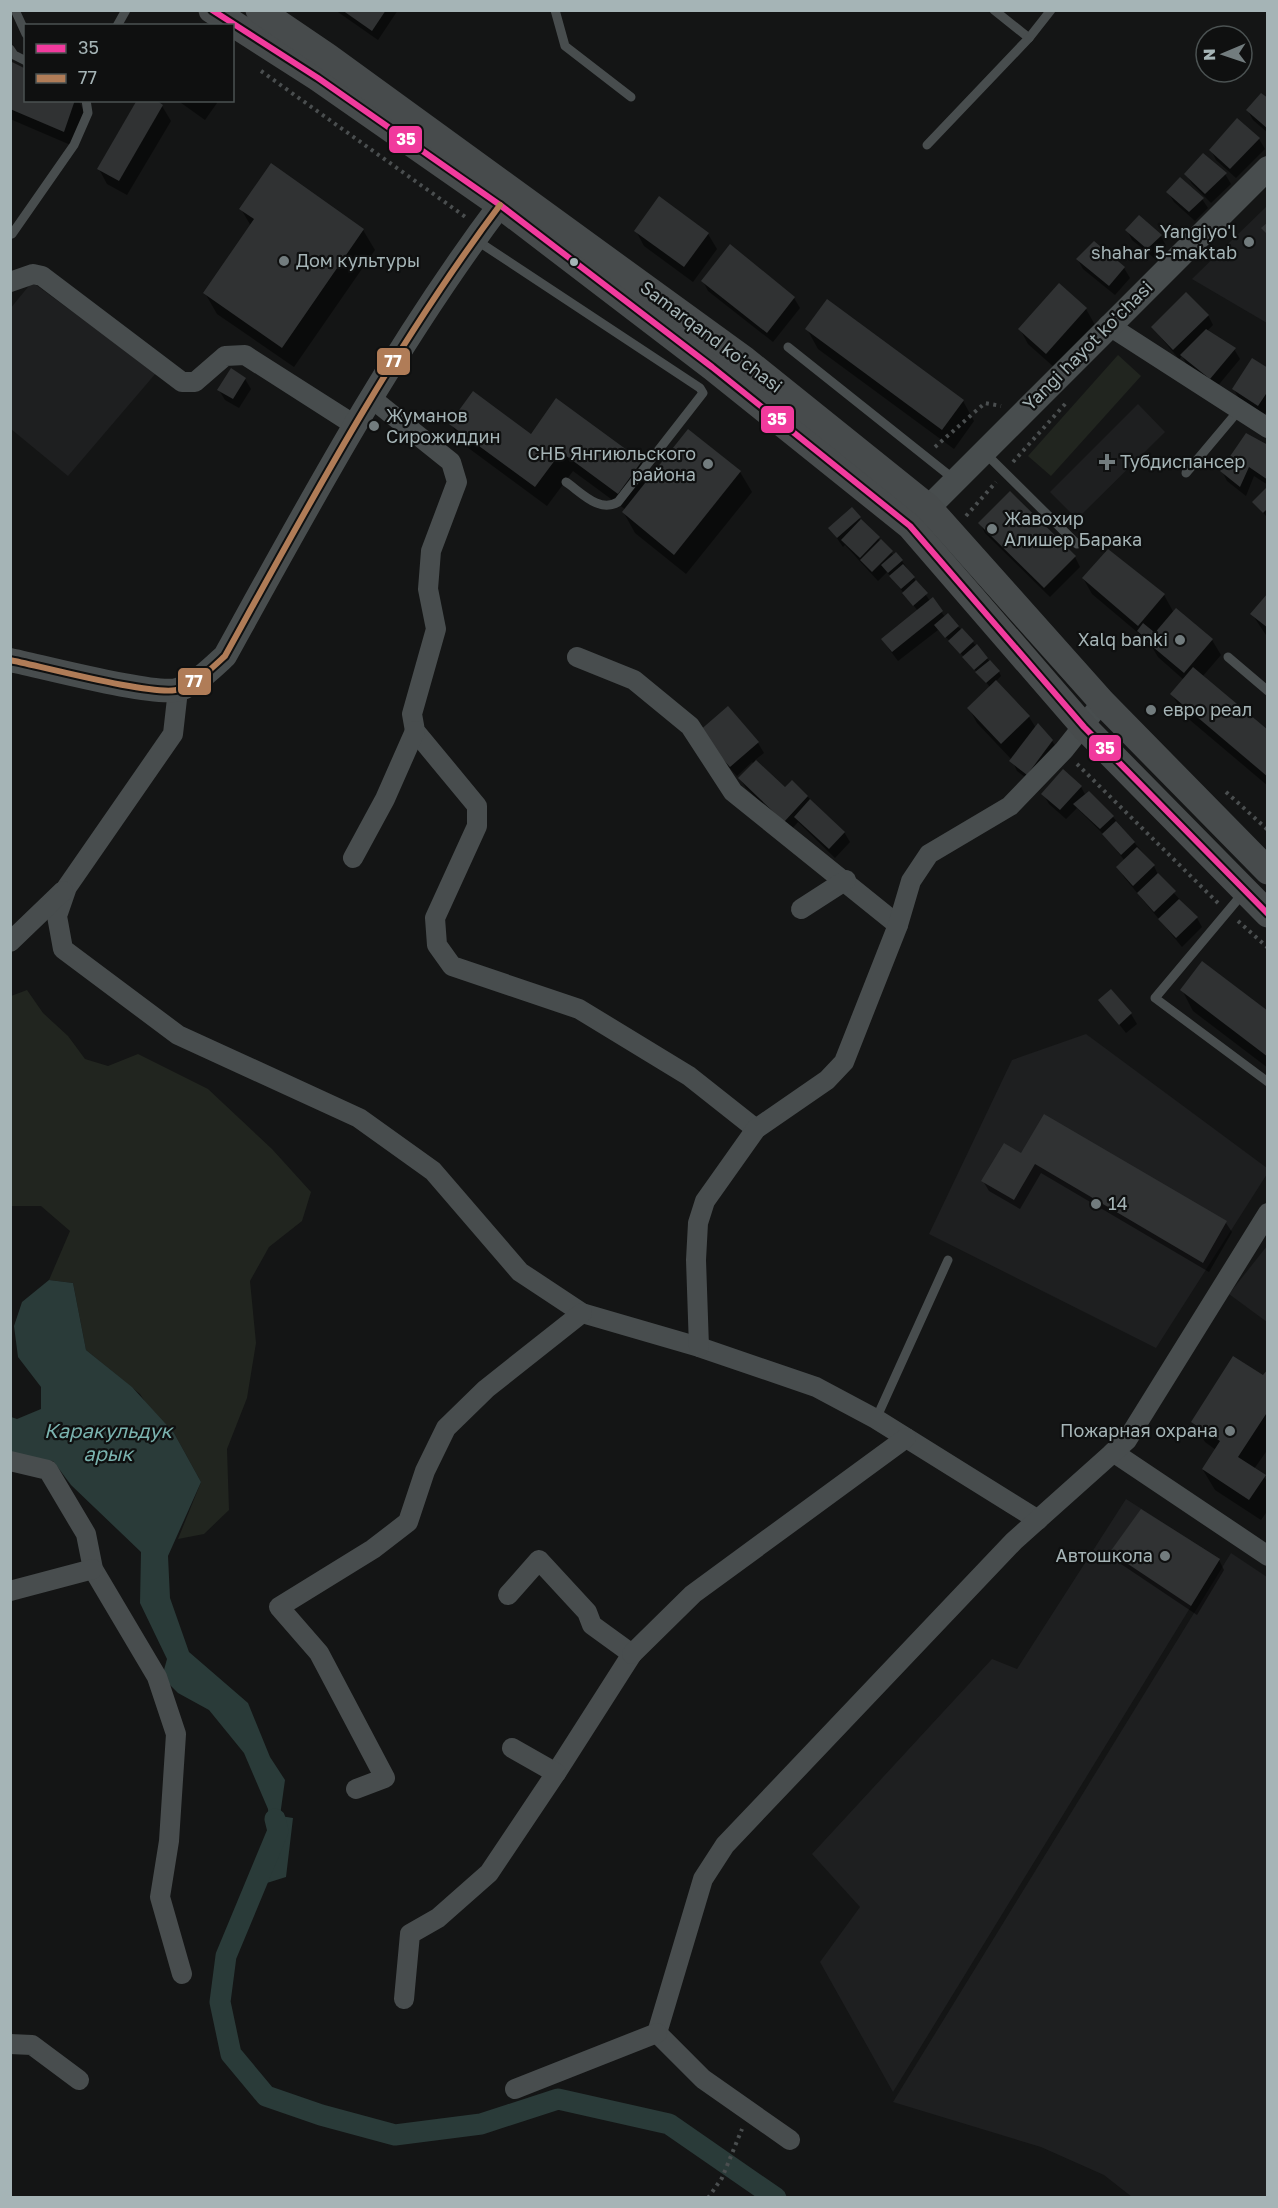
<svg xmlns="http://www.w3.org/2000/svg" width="1278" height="2208" font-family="'Golos Text',sans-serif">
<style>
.built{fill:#1e1f20}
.green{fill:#21251f}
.water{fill:#2a3b39}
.shadow{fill:#0007}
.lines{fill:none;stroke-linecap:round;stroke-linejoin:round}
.canal{stroke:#2a3b39;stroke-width:21}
.building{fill:#303233}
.path{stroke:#4a4e4f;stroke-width:4;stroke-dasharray:3 4.5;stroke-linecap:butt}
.service{stroke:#484d4e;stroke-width:9}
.minor{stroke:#484d4e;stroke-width:20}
.tertiary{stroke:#484d4e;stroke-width:24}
.secondary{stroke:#474b4c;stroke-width:27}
.bus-1-casing{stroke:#0f1010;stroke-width:10}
.bus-2-casing{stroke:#0f1010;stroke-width:10}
.bus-1{stroke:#f13a9d;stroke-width:6}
.bus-2{stroke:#b07c57;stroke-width:6}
.poi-dot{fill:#727c7e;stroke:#0f1010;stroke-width:2}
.bus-dot{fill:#a5b4b6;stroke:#0f1010;stroke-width:2}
.labels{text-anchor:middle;stroke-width:4.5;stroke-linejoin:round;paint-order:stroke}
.poi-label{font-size:18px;fill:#a5b4b6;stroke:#0f1010;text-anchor:start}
.street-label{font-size:18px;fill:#a5b4b6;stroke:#0f1010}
.water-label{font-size:20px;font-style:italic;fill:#7ab3af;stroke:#0f1010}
.line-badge{stroke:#0f1010;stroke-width:2}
.badge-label{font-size:16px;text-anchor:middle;font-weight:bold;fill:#fff}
</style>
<rect width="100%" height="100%" fill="#141515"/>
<!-- built -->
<g class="built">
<polygon points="1267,206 1267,323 1192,279"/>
<polygon points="32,282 156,373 68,476 11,429 10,309"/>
<polygon points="1138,404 1165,432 1077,519 1050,492"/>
<polygon points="1086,1034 1267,1168 1267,1174 1156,1348 929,1234 1012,1060"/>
<polygon points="1267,1246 1267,1322 1229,1294"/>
<polygon points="1126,1499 1220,1559 893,2092 820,1962 860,1907 812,1854 992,1659 1017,1669"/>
<polygon points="1231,1553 1267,1577 1267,2197 1132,2197 1104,2175 1041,2147 893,2102"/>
</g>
<!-- green -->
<g class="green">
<polygon points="1118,355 1141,376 1051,476 1028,456"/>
<polygon points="27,990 43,1013 68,1036 85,1059 108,1066 138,1054 208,1089 272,1149 311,1192 302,1221 269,1247 250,1281 256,1343 247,1398 227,1449 229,1510 204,1534 178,1539 201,1482 174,1433 154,1416 140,1394 86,1350 73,1283 49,1280 70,1231 41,1206 11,1206 11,996"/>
</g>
<!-- water -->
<polygon class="water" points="49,1280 73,1283 86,1350 132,1387 174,1433 201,1482 168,1556 170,1598 189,1652 248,1703 270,1757 285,1780 280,1816 293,1818 286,1877 254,1887 272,1849 268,1809 244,1753 209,1710 178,1693 162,1677 167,1659 140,1603 141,1552 71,1485 53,1461 11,1457 11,1417 17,1419 41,1409 41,1387 18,1357 14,1326 22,1302"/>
<!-- shadow -->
<g class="shadow">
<polygon points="335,10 398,10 378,40"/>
<polygon points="10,63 26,100 78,100 85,113 73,146 10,119"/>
<polygon points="177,100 216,100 217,103 205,120"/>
<polygon points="1268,100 1268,133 1253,120 1248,111"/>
<polygon points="162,106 171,121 127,195 107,184 99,169"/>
<polygon points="1237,120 1259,139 1265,149 1236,178 1216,160 1211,150"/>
<polygon points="1186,174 1225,174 1231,184 1211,203 1192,184"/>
<polygon points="1168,192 1202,199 1208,208 1195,221 1174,202"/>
<polygon points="241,209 363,230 375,250 294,367 217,314 205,293 251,226"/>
<polygon points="1127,230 1161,236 1166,246 1154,258 1132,240"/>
<polygon points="636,231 708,234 717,249 693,282 644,246"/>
<polygon points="1078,260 1124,268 1130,278 1115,295 1083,269"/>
<polygon points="703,281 794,298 800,308 773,342 708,291"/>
<polygon points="1059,285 1086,309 1095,325 1055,368 1028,344 1020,329"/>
<polygon points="1208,315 1213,325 1207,331 1234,349 1240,359 1216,388 1187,365 1182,356 1179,359 1152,327"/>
<polygon points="807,329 963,401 974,421 954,449 818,349"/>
<polygon points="1268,370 1268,409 1264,415 1239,399 1234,389"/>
<polygon points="245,379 251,389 239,408 225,400 219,390"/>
<polygon points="451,424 531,436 641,462 651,479 740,472 752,492 686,574 635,533 624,513 626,510 573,471 547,506 463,444"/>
<polygon points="1268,447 1268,485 1254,476 1246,496 1227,481 1222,471"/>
<polygon points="1268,488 1268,515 1266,516 1254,503"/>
<polygon points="1010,493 1075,557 1080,567 1050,597 985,533 980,523"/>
<polygon points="859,518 894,556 902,561 930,601 932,600 945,617 962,630 999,672 1001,676 996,681 1029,717 1036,728 1052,741 1058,750 1033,783 1017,771 1012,760 977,723 969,708 990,687 950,641 938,630 898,661 889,649 883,639 918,611 887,572 878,581 845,545 843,547 830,528"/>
<polygon points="1108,551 1164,595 1174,613 1212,640 1221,655 1202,677 1268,732 1268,786 1184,715 1172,694 1184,680 1158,657 1149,642 1092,594 1083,578"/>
<polygon points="1268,595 1268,638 1252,614"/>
<polygon points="706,742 758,743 764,753 755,760 785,789 807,796 844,832 850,842 835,858 798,822 790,831 746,788 740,779 754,764 752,762 737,776"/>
<polygon points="1081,787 1086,796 1089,793 1113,817 1154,866 1159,877 1197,918 1202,927 1182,947 1124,877 1118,867 1125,861 1106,837 1077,808 1066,819 1049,804 1043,794"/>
<polygon points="1182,990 1268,1013 1268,1068 1193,1011"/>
<polygon points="1100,1000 1131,1014 1137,1024 1126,1033"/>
<polygon points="1021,1155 1226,1223 1232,1232 1209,1272 1041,1173 1020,1209 989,1191 983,1181"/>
<polygon points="1268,1372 1268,1449 1254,1469 1268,1481 1268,1510 1261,1520 1215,1490 1203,1470 1216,1450 1205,1442 1193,1422 1264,1377"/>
<polygon points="1112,1552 1219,1560 1224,1570 1197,1615 1118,1562"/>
</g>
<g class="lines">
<!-- canal -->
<polyline class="canal" points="275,1819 278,1831 226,1956 220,2002 231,2054 266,2096 321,2115 395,2135 481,2124 558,2099 669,2124 776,2198"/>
</g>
<!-- building -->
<g class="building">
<polygon points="342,10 386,10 372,31"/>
<polygon points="10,61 26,69 26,100 75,100 64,132 10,109"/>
<polygon points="1261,93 1268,98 1268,129 1246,110"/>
<polygon points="137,100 156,100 163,105 119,181 97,169"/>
<polygon points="1237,118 1260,138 1230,169 1209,150"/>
<polygon points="1203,153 1227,173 1205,194 1184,174"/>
<polygon points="271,163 364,229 282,348 203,293 254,219 239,209"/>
<polygon points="1180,177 1204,198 1189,212 1166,192"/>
<polygon points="659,196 709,233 684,267 634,231"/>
<polygon points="1139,215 1162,235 1147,249 1125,230"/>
<polygon points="1268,222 1268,235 1261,228"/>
<polygon points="1094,241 1125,267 1109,286 1076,259"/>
<polygon points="730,244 795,297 767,333 701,281"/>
<polygon points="1059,283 1087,308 1046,354 1018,329"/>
<polygon points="1186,292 1209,315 1173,350 1151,327"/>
<polygon points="827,299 964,400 942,430 805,329"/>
<polygon points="1206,329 1236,348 1210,379 1180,355"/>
<polygon points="1252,358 1268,368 1268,391 1258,406 1232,389"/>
<polygon points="231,368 246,378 233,399 217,390"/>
<polygon points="473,391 531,434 556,398 642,461 618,494 561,452 535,487 449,424"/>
<polygon points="688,429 741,471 674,555 622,512"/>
<polygon points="1246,433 1268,445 1268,480 1249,467 1240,487 1220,471"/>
<polygon points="1268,486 1268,508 1263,513 1252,502"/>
<polygon points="1010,491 1076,556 1044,588 978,523"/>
<polygon points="852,507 861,517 837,538 828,528"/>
<polygon points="861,519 880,537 860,558 841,540"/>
<polygon points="881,539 893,551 872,572 860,560"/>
<polygon points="1108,549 1165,594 1138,626 1082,578"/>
<polygon points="896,552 903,560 888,573 881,565"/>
<polygon points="903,564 915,577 901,589 889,576"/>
<polygon points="916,580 928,593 913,606 902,593"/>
<polygon points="1268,593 1268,628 1250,614"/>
<polygon points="933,597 943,611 892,652 881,639"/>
<polygon points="1176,608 1213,639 1184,673 1147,642"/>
<polygon points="948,613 959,626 945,638 934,625"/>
<polygon points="1143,623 1154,632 1148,640 1137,631"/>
<polygon points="962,628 974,641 960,654 948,641"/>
<polygon points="977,644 988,658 974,670 962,657"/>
<polygon points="990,660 1000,671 986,683 975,672"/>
<polygon points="1193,667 1268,730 1268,777 1170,694"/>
<polygon points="996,680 1030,716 1001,744 967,708"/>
<polygon points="728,706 759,742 730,767 698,732"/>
<polygon points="1038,723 1053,740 1027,775 1009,761"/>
<polygon points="756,760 785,787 792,780 808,796 784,822 738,778"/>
<polygon points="1063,769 1082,786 1060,810 1041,794"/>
<polygon points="1089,791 1114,816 1100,829 1073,804"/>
<polygon points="810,799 845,832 829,849 794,817"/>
<polygon points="1116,821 1135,842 1121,855 1102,834"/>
<polygon points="1137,847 1155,865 1133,886 1116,867"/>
<polygon points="1158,873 1176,891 1154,912 1137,893"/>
<polygon points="1179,899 1198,917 1176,938 1158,919"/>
<polygon points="1202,961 1268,1011 1268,1057 1180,990"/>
<polygon points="1111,989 1132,1013 1119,1025 1098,1000"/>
<polygon points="1044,1114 1227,1221 1203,1263 1035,1164 1014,1200 981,1181 1004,1143 1021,1153"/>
<polygon points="1233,1356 1263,1375 1268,1369 1268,1411 1238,1457 1266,1475 1249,1500 1202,1469 1220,1441 1191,1422"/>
<polygon points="1141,1509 1220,1559 1191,1606 1110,1552"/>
</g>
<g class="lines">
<!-- path -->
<g class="path">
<polyline points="261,71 467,218"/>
<polyline points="935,447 985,403 1001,406"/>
<polyline points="1013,462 1066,403"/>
<polyline points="966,516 996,482"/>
<polyline points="1077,764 1219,904"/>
<polyline points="1226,792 1268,830"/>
<polyline points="1238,921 1268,948"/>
<polyline points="708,2198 722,2178 742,2129"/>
</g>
<!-- service -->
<g class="service">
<polyline points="15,10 26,34"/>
<polyline points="555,10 565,46 631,97"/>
<polyline points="994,10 1029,38"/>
<polyline points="117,26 126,10"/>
<polyline points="10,49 14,55 26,61"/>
<polyline points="927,145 1029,38 1051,10"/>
<polyline points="12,234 74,145 88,113 86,100"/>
<path d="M476 240 700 388 703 393 618 502C599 513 582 493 566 482"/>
<polyline points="788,347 955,480"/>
<polyline points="985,453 1077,544"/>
<polyline points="1186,473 1239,410"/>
<polyline points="1228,657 1268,691"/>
<polyline points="1244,892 1155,998 1268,1082"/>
<polyline points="876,1419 948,1260"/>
</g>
<!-- minor -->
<g class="minor">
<polyline points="10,282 33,274 42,276 182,382 195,382 225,356 245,355 353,424"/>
<polyline points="1108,325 1268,428"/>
<polyline points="370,397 451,462 457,482 431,551 428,589 436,629 412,714 415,731 477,806 477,826 435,918 437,945 452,966 579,1009 689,1076 756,1129"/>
<polyline points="577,657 634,680 690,726 733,792 898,925"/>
<polyline points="178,690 173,734 67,887 57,916 63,949 178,1035 359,1118 433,1171 520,1272 582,1313 699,1347 816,1387 876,1419 1038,1520"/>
<polyline points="353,858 385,799 415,731"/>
<polyline points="801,909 846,880"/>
<polyline points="10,942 63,891"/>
<polyline points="699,1347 696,1260 698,1223 705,1201 756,1129 827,1080 844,1062 898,925 911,881 929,854 1010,806 1064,750 1102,702"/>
<polyline points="1113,1452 1268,1556"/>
<polyline points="10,1461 48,1470 86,1534 93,1569 157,1677 176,1734 169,1841 160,1897 182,1974"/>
<polyline points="10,1591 93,1569"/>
<polyline points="508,1595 539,1560 587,1612 592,1625 632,1654 556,1773"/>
<polyline points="632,1654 693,1594 906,1438"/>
<polyline points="356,1789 385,1778 319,1653 279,1607 373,1549 408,1522 425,1471 446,1428 486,1389 582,1313"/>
<polyline points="404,1999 410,1934 438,1918 489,1873 556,1773 512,1748"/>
<polyline points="657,2033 703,1879 725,1845 1014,1541 1127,1440 1268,1213"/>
<polyline points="657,2033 703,2079 790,2140"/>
<polyline points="10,2044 32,2045 79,2080"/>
<polyline points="515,2089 657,2033"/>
</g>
<!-- tertiary -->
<g class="tertiary">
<polyline points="916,520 1268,168"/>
<path d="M10 660C40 666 159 698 180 689 198 682 211 669 225 656 310 502 394 346 500 205"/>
</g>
<!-- secondary -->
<g class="secondary">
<polyline points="212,10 318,78 500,205 712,367 910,526 1084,727 1268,914"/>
<polyline points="259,10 328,57 745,360 928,507 1102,702 1268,871"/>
</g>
<defs>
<polyline id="bus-1" points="212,10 318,78 500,205 712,367 910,526 1084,727 1268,914"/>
<path id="bus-2" d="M10 660C40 666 159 698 180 689 198 682 211 669 225 656 310 502 394 346 500 205"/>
</defs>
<!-- bus-1 casing -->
<use href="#bus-1" class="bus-1-casing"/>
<!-- bus-2 casing -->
<use href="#bus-2" class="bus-2-casing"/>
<!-- bus-1 -->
<use href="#bus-1" class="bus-1"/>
<!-- bus-2 -->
<use href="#bus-2" class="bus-2"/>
</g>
<!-- markers -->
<g class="poi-dot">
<circle cx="1249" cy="242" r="6"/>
<circle cx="284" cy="261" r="6"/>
<circle cx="374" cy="426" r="6"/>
<path d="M1104 453h6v6h6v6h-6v6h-6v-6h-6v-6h6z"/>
<circle cx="708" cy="464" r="6"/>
<circle cx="992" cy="529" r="6"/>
<circle cx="1180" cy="640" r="6"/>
<circle cx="1151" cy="710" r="6"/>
<circle cx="1096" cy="1204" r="6"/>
<circle cx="1230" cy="1431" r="6"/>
<circle cx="1165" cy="1556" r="6"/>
</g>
<circle class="bus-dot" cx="574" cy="262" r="5"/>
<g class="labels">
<!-- poi labels -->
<g class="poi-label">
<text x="1237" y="238" text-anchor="end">Yangiyo'l<tspan x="1237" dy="21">shahar 5-maktab</tspan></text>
<text x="296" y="267">Дом культуры</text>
<text x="386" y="422">Жуманов<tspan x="386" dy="21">Сирожиддин</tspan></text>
<text x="696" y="460" text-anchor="end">СНБ Янгиюльского<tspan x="696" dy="21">района</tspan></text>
<text x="1120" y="468">Тубдиспансер</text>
<text x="1004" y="525">Жавохир<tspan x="1004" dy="21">Алишер Барака</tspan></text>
<text x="1168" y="646" text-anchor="end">Xalq banki</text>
<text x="1163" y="716">евро реал</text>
<text x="1108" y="1210">14</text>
<text x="1218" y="1437" text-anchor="end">Пожарная охрана</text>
<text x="1153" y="1562" text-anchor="end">Автошкола</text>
</g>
<!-- street labels -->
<g class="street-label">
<text transform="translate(711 337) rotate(37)" y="6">Samarqand ko'chasi</text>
<text transform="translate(1088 346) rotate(-45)" y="6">Yangi hayot ko'chasi</text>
</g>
<!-- water labels -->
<g class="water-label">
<text x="108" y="1438">Каракульдук<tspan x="108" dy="23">арык</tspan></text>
</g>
</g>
<g class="line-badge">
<rect x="388" y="125" width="35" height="29" rx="6" fill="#f13a9d"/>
<rect x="376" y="347" width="35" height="29" rx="6" fill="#b07c57"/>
<rect x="760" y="405" width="35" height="29" rx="6" fill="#f13a9d"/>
<rect x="177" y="667" width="35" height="29" rx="6" fill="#b07c57"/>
<rect x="1088" y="734" width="34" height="28" rx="6" fill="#f13a9d"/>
</g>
<g class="badge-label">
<text x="406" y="145">35</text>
<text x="393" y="367">77</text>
<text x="777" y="425">35</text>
<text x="194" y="687">77</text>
<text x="1105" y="754">35</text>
</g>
<!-- border -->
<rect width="1278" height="2208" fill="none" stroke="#a5b4b6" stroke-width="24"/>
<!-- legend -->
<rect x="24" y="24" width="210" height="78" fill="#0f1010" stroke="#4b5252" stroke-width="1.5"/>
<rect x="36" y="44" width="30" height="9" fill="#f13a9d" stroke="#4b5252" stroke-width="1.5"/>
<text x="78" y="54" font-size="18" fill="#a5b4b6">35</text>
<rect x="36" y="74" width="30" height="9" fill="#b07c57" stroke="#4b5252" stroke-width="1.5"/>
<text x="78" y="84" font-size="18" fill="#a5b4b6">77</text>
<!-- north arrow -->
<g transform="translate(1224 54) rotate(268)"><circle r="28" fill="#0f1010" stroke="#4b5252" stroke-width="1.5"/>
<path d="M0-4.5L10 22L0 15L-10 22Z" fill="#727c7e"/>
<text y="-9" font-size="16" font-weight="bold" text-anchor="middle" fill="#a5b4b6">N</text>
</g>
</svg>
